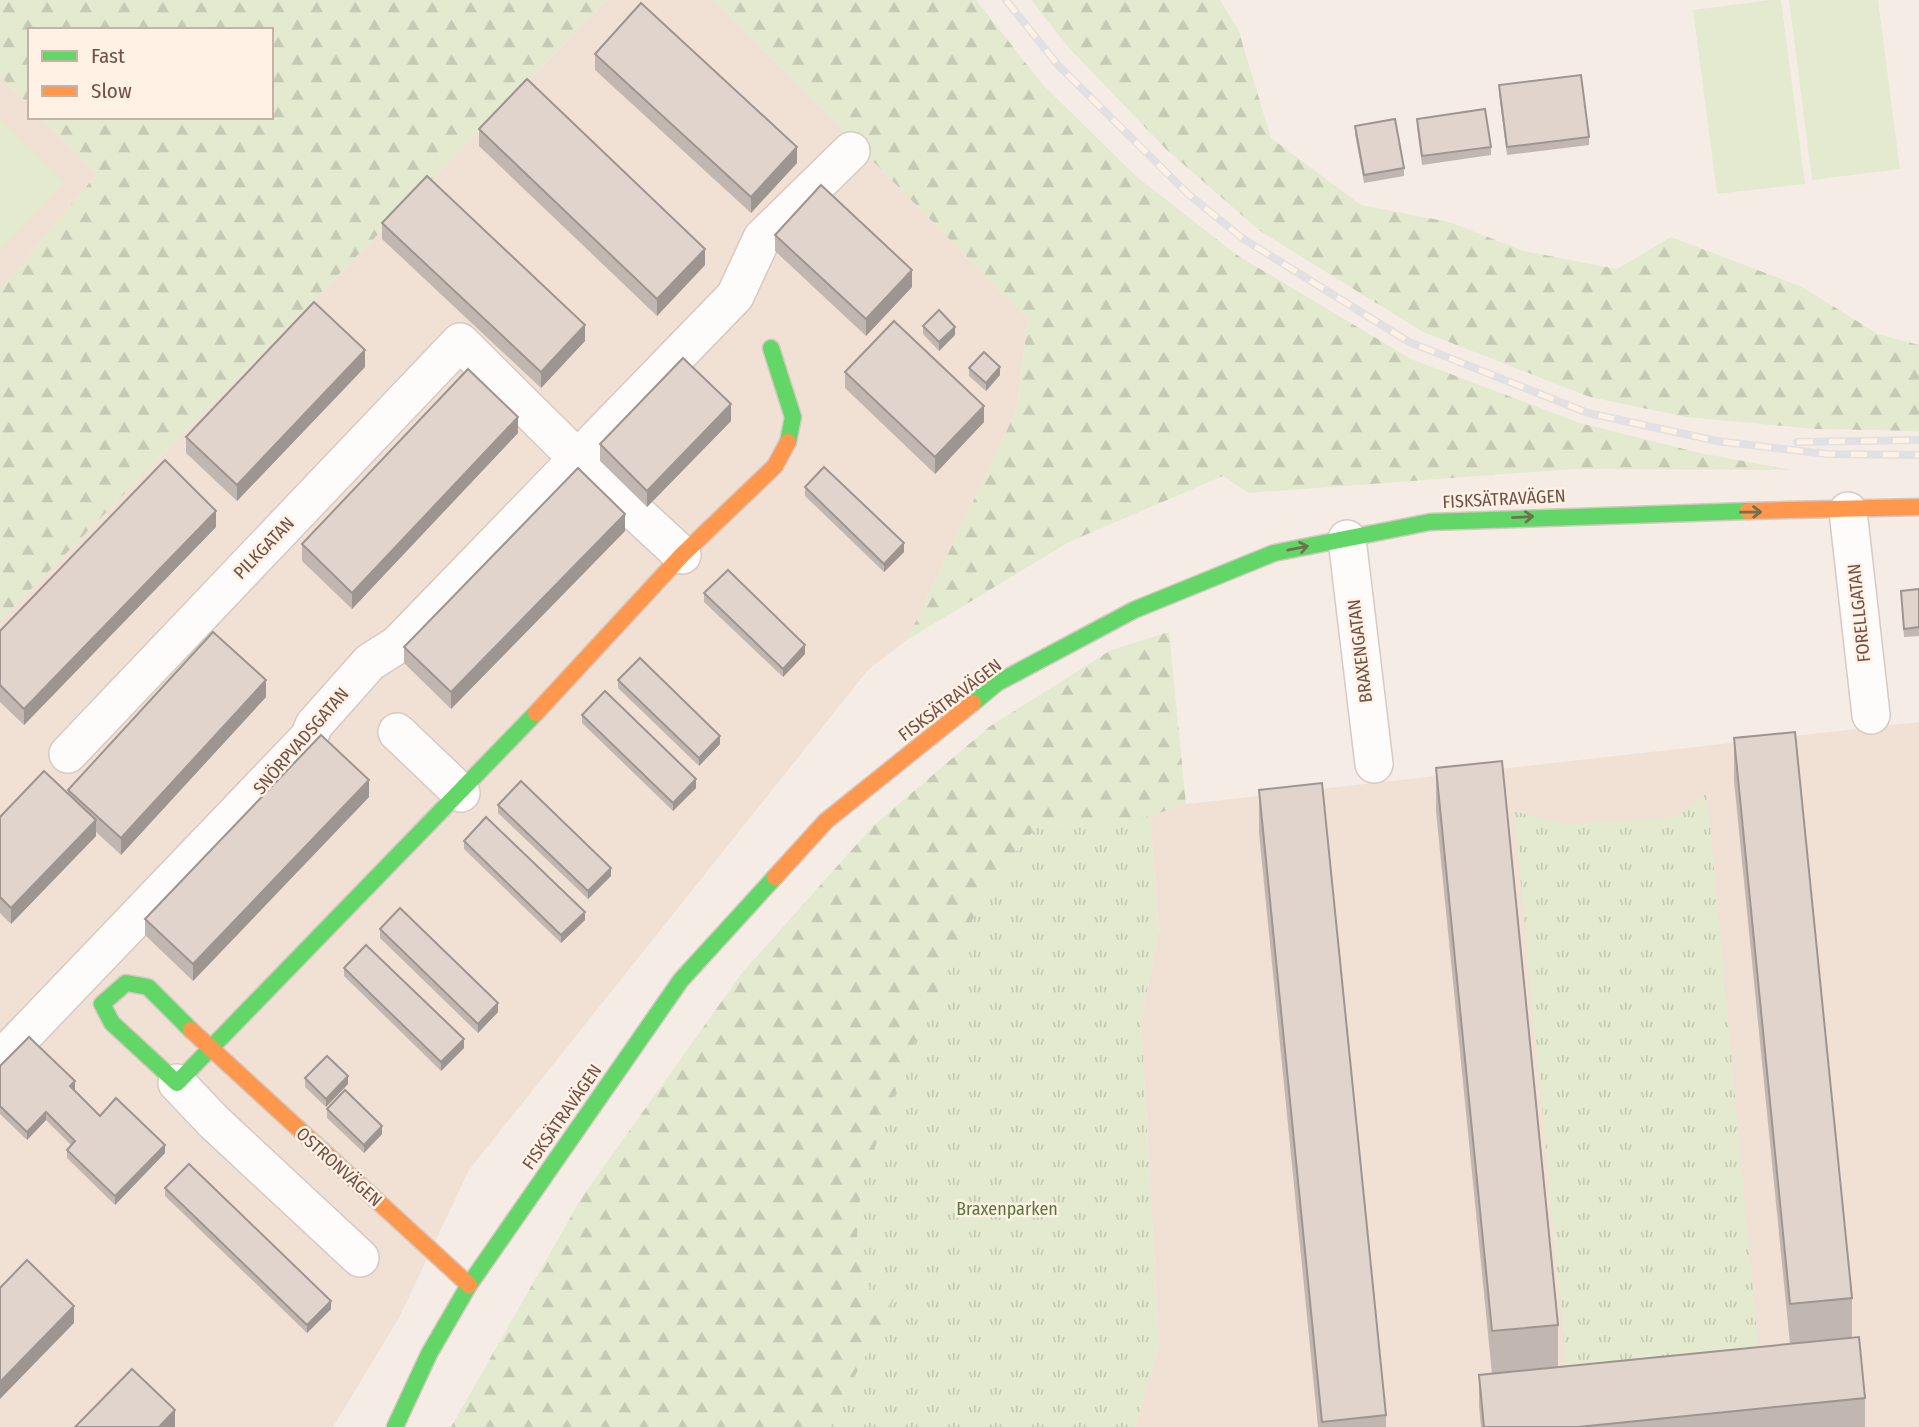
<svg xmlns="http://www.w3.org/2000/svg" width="1919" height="1427" font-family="'Fira Sans Condensed',sans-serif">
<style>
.residential{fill:#f1e1d5}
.grass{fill:url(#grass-tufts)}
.forest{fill:url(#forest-firs)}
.pitch{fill:#e3ead0}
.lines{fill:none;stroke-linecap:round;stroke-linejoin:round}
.street-casing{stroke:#d6cac3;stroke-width:40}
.fast-casing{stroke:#d5c8c2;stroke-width:19}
.slow-casing{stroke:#d5c8c2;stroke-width:19}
.street{stroke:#fefcfb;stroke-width:37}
.fast{stroke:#63d668;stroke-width:16}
.slow{stroke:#ff974d;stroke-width:16}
.rail-casing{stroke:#e2e0e2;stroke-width:8}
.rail{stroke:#fff1e4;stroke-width:5;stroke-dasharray:16;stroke-linecap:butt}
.wall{fill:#c2b6b0}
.shaded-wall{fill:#9e9490}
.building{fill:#e1d4cd;stroke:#9e9490;stroke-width:2}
.oneway{stroke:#6e724f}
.labels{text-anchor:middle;stroke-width:5;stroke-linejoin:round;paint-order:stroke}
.street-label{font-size:18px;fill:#715047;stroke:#fff1e4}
.park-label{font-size:18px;fill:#57773f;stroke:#fff1e4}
</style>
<defs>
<pattern id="grass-tufts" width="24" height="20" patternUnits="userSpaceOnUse" patternTransform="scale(1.75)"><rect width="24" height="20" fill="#e3ead0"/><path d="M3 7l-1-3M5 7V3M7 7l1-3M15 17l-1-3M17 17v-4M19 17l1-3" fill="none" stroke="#c6cab4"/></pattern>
<pattern id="forest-firs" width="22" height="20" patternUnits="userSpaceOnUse" patternTransform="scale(1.75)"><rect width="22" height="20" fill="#e3ead0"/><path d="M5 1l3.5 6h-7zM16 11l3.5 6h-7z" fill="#c6cab4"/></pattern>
</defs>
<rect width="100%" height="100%" fill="#f5ede5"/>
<!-- residential -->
<g class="residential">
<polygon points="607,0 715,0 1028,319 1017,409 907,640 868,670 469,1170 399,1318 333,1427 0,1427 0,621"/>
<polygon points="0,76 30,106 30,117 41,117 97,174 0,289"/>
<polygon points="1919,722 1919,1427 1135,1427 1159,1344 1141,1020 1159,931 1150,816 1186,804"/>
</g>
<!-- grass -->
<g class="grass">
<polygon points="1707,793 1759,1355 1567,1374 1514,811 1566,824 1675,817"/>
<polygon points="1150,816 1159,931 1141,1020 1159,1344 1135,1427 829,1427 894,1299 870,1289 856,1249 861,1188 887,1113 922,1025 993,878 1036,828"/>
</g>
<!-- forest -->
<g class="forest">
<polygon points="0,0 607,0 0,621 0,289 97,174 41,117 271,117 271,30 30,30 30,106 0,76"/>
<polygon points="715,0 976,0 1043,85 1137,177 1237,255 1411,359 1580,423 1700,453 1792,470 1575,469 1249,493 1223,476 1069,542 907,640 1017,409 1028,319"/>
<polygon points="1031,0 1220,0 1238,29 1271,138 1361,205 1449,222 1524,251 1617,269 1671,237 1802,287 1878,334 1919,345 1919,431 1816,429 1686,417 1590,397 1423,332 1260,231 1166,149 1068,47"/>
<polygon points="1169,632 1186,804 1150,816 1036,828 993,878 922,1025 887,1113 861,1188 856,1249 870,1289 894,1299 829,1427 451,1427 582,1197 742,973 873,826 989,727 1111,650"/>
</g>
<!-- pitch -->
<g class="pitch">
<polygon points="1770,0 1781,0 1805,184 1717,194 1693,10"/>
<polygon points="1789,0 1878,0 1900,169 1812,180"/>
<polygon points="0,119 65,182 0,250"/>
</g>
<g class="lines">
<defs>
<g id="street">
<polyline points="1848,511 1871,715"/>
<polyline points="1347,539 1374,764"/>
<polyline points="397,732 461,793"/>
<polyline points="68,754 460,342 579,460 682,555"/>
<polyline points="0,1060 309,737 314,725 370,662 397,645 735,296 762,238 851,151"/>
<polyline points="177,1083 214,1122 360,1258"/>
</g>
<g id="fast">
<polyline points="771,348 793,417 788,442"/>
<polyline points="973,703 997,683 1134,610 1274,553 1430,522 1748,511"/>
<polyline points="191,1030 148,987 126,983 102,1004 112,1023 177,1083 536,713"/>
<polyline points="395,1427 429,1354 469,1285 681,980 775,877"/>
</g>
<g id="slow">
<polyline points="1748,511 1919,507"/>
<polyline points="536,713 682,555 775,466 788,442"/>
<polyline points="775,877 826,821 973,703"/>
<polyline points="191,1030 469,1285"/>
</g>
</defs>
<!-- street casing -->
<use href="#street" class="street-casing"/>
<!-- fast casing -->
<use href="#fast" class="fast-casing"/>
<!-- slow casing -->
<use href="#slow" class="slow-casing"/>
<!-- street -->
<use href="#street" class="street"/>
<!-- fast -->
<use href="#fast" class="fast"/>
<!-- slow -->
<use href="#slow" class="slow"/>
<defs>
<g id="rail">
<polyline points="1006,0 1057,64 1187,193 1242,238 1409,342 1588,413 1717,441 1827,454 1919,455"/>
<polyline points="1797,442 1919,440"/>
</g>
</defs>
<!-- rail casing -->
<use href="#rail" class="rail-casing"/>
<!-- rail -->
<use href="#rail" class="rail"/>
</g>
<!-- wall -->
<g class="wall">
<polygon points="595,54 797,163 751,213 595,70"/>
<polygon points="1499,85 1589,137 1589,145 1507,155 1499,94"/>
<polygon points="1417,119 1491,147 1491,155 1422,165 1417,127"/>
<polygon points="1355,126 1404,168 1404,176 1364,183 1355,134"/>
<polygon points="479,129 705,265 657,316 479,146"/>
<polygon points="382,223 585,341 541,388 382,239"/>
<polygon points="775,235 912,287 866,336 775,251"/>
<polygon points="923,326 955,335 939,351 923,334"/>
<polygon points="365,367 237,501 186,453 186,437"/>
<polygon points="969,368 1000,375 986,391 969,376"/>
<polygon points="845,372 984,422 935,474 845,388"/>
<polygon points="731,421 647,507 600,461 600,444"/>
<polygon points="518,433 352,609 302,561 302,544"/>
<polygon points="805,487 904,552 884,572 805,496"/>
<polygon points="216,527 24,725 0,702 0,631"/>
<polygon points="625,531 451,709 404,663 404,647"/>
<polygon points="1919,589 1919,636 1904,637 1901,591"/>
<polygon points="704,593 805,654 783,677 704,602"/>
<polygon points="618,680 720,744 699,766 618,688"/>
<polygon points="266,697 121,855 96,832 96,836 11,924 0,913 0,817 68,794 68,790"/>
<polygon points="582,715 696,788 673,811 582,723"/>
<polygon points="1734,738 1852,1298 1852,1338 1865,1398 1865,1427 1481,1427 1479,1406 1479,1375 1492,1374 1436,811 1436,768 1558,1325 1558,1367 1790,1344 1734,781"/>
<polygon points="1259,790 1386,1415 1386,1427 1318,1427 1259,833"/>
<polygon points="369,797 193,981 145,935 145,919"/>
<polygon points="498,805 611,876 588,899 498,813"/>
<polygon points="464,841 585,920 561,943 464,849"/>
<polygon points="380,929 498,1012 478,1033 380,938"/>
<polygon points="344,968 464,1048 441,1071 344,976"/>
<polygon points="0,1066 75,1089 74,1090 100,1116 165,1153 115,1205 67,1158 67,1150 71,1145 46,1120 27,1140 0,1114"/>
<polygon points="305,1078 348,1084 326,1107 305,1087"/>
<polygon points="327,1109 382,1134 364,1153 327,1118"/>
<polygon points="165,1188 331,1309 307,1333 165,1196"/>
</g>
<!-- shaded-wall -->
<g class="shaded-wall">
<polygon points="797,147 797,163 751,213 751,197"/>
<polygon points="705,249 705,265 657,316 657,299"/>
<polygon points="912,270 912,287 866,336 866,319"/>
<polygon points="585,325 585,341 541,388 541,372"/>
<polygon points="955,327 955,335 939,351 939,342"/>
<polygon points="365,350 365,367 237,501 237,485"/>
<polygon points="1000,367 1000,375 986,391 986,383"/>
<polygon points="731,404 731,421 647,507 647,491"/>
<polygon points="984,406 984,422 935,474 935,457"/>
<polygon points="518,417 518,433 352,609 352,593"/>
<polygon points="216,511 216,527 24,725 24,709"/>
<polygon points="625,514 625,531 451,709 451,692"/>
<polygon points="904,543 904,552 884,572 884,564"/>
<polygon points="805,645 805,654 783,677 783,669"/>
<polygon points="266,680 266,697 121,855 121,838"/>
<polygon points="720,736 720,744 699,766 699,758"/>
<polygon points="696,779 696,788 673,811 673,803"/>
<polygon points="369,780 369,797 193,981 193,964"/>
<polygon points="96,820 96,836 11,924 11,908"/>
<polygon points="611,868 611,876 588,899 588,891"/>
<polygon points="585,912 585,920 561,943 561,935"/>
<polygon points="498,1003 498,1012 478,1033 478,1024"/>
<polygon points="464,1039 464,1048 441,1071 441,1062"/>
<polygon points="348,1076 348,1084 326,1107 326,1099"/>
<polygon points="75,1081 75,1089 70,1095 70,1086"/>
<polygon points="46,1112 46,1120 27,1140 27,1132"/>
<polygon points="382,1126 382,1134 364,1153 364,1145"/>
<polygon points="165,1145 165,1153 115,1205 115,1196"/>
<polygon points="331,1301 331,1309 307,1333 307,1325"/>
<polygon points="74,1306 74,1323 0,1399 0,1382"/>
<polygon points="175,1410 175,1427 159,1427"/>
</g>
<!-- building -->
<g class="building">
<polygon points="641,3 797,147 751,197 595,54"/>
<polygon points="1581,75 1589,137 1507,147 1499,85"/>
<polygon points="527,79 705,249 657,299 479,129"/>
<polygon points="1485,109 1491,147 1422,156 1417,119"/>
<polygon points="1395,119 1404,168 1364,175 1355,126"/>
<polygon points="427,176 585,325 541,372 382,223"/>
<polygon points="821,185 912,270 866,319 775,235"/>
<polygon points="314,302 365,350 237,485 186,437"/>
<polygon points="939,310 955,327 939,342 923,326"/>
<polygon points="894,321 984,406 935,457 845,372"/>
<polygon points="984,352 1000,367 986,383 969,368"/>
<polygon points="683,358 731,404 647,491 600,444"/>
<polygon points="468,369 518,417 352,593 302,544"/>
<polygon points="165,460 216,511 24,709 0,685 0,631"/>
<polygon points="824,467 904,543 884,564 805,487"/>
<polygon points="578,468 625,514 451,692 404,647"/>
<polygon points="728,570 805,645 783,669 704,593"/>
<polygon points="1919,589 1919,627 1904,629 1901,591"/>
<polygon points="213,632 266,680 121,838 68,790"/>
<polygon points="640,658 720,736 699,758 618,680"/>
<polygon points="605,691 696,779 673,803 582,715"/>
<polygon points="1795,732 1852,1298 1790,1304 1734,738"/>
<polygon points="321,735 369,780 193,964 145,919"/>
<polygon points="1502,761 1558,1325 1492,1331 1436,768"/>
<polygon points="44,771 96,820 11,908 0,897 0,817"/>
<polygon points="521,781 611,868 588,891 498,805"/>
<polygon points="1322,783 1386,1415 1322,1422 1259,790"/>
<polygon points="486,817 585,912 561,935 464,841"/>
<polygon points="400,908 498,1003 478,1024 380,929"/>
<polygon points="366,945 464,1039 441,1062 344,968"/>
<polygon points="29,1037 75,1081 70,1086 100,1116 116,1098 165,1145 115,1196 67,1150 75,1141 46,1112 27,1132 0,1106 0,1066"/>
<polygon points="327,1056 348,1076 326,1099 305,1078"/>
<polygon points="345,1090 382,1126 364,1145 327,1109"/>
<polygon points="189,1164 331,1301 307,1325 165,1188"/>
<polygon points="27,1260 74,1306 0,1382 0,1288"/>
<polygon points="1859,1337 1865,1398 1578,1427 1484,1427 1479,1375"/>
<polygon points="132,1369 175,1410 159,1427 75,1427"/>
</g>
<!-- one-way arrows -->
<defs><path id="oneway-shaft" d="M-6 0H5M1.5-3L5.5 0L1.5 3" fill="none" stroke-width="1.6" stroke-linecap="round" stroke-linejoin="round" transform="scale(1.75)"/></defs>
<g class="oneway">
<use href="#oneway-shaft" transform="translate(1751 512) rotate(-1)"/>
<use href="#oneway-shaft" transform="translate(1523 517) rotate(-3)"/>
<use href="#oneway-shaft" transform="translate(1298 548) rotate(-11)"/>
</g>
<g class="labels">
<!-- street labels -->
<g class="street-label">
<text transform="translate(1504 499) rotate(-3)" y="6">FISKSÄTRAVÄGEN</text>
<text transform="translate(264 548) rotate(-46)" y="6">PILKGATAN</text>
<text transform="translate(1859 613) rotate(-96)" y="6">FORELLGATAN</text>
<text transform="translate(1360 651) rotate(-97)" y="6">BRAXENGATAN</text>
<text transform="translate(950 700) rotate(-37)" y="6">FISKSÄTRAVÄGEN</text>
<text transform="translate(301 741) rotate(-49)" y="6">SNÖRPVADSGATAN</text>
<text transform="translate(562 1117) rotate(-55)" y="6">FISKSÄTRAVÄGEN</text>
<text transform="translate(339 1167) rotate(42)" y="6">OSTRONVÄGEN</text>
</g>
<!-- park labels -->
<g class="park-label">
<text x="1007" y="1215">Braxenparken</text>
</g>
</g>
<!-- legend -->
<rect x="28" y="28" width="245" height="91" fill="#fff1e4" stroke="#c6b1a5" stroke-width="2"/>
<rect x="42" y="51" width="35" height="10" fill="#63d668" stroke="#c6b1a5" stroke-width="2"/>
<text x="91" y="63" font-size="21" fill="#715047">Fast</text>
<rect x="42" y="86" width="35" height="10" fill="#ff974d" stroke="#c6b1a5" stroke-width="2"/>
<text x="91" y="98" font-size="21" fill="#715047">Slow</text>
</svg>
